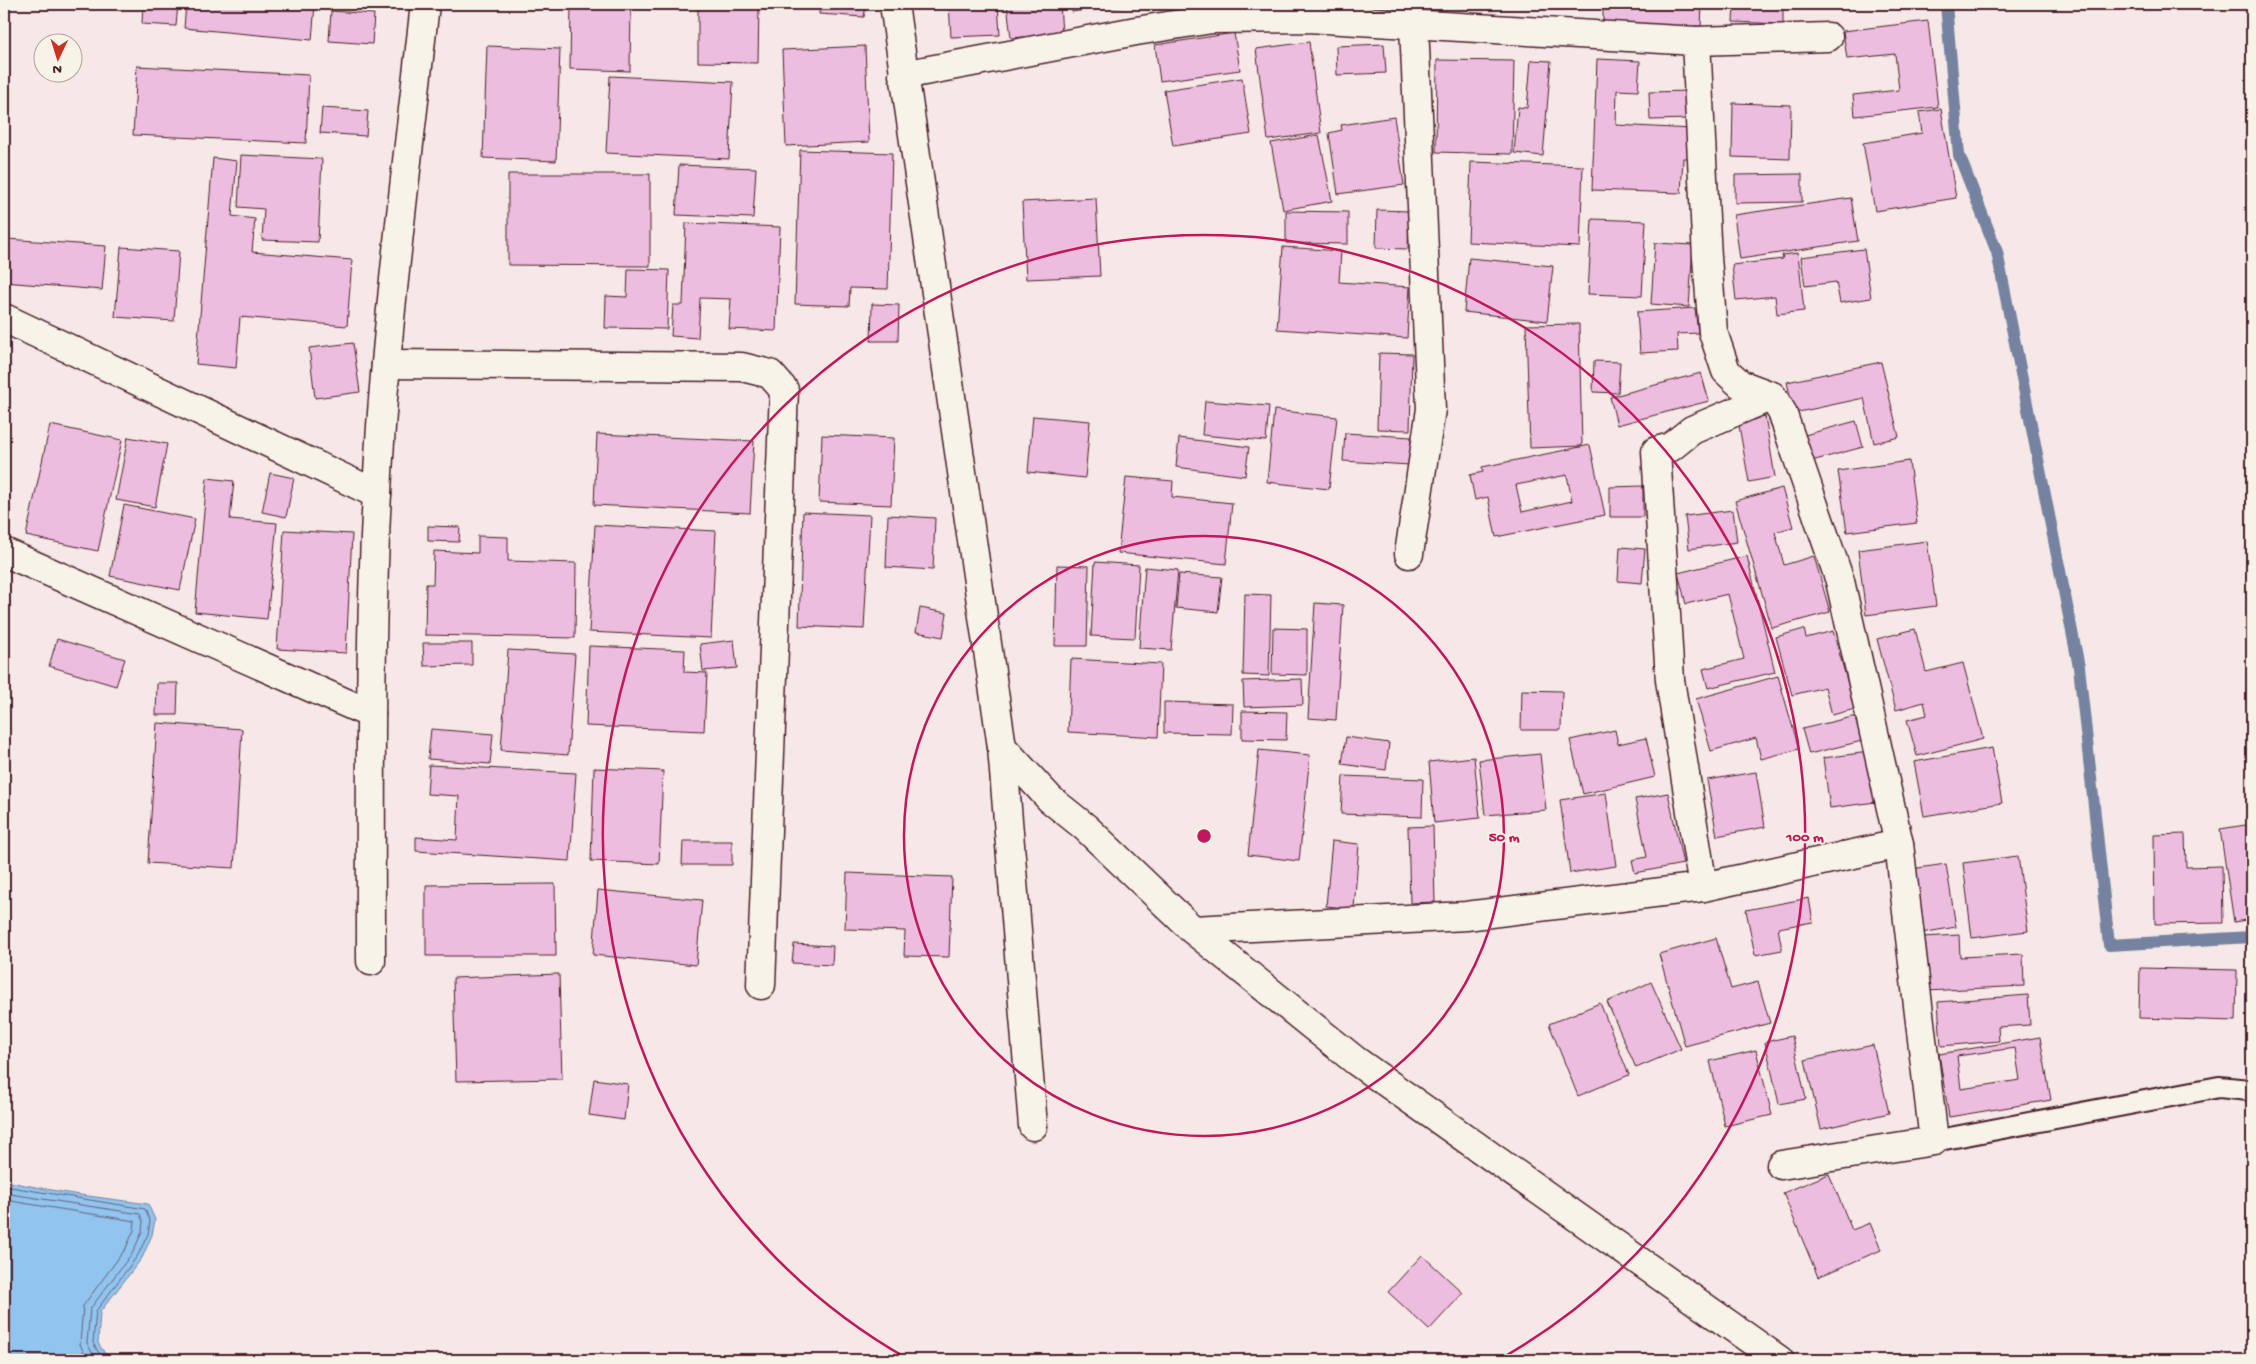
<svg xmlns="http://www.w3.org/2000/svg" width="2256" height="1364" font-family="'Gochi Hand',sans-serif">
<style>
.water{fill:#91c4ee;stroke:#7582a0}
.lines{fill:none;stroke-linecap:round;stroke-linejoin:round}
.shore{stroke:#666179;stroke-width:1}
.stream{stroke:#7582a0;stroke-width:12}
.building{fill:#edbddf;stroke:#4a1f2b;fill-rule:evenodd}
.lane-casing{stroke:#4a1f2b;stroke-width:24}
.street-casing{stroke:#4a1f2b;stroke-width:31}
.secondary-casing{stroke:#4a1f2b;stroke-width:31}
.lane{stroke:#f7f3e8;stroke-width:20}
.street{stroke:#f7f3e8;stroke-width:28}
.secondary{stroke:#f7f3e8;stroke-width:28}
.ring{fill:none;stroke:#c2185b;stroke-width:2.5}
.centre{fill:#c2185b;stroke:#f7f3e8;stroke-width:2.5}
.ring-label{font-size:15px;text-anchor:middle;font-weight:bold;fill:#c2185b;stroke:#f7f3e8;stroke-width:4;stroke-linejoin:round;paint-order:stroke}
</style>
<rect width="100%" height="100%" fill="#f5e8e6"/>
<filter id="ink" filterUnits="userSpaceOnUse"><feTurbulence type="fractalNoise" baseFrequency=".02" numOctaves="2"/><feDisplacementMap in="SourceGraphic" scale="10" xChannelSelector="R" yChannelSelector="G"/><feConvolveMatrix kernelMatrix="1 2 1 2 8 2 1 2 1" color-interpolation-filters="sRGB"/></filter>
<g filter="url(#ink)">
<!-- water -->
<polygon class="water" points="4,1181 73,1194 148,1204 155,1220 152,1235 142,1258 100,1312 98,1343 109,1360 4,1360"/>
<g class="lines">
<!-- shore -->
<g class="shore">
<polyline points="4,1186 145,1209 150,1221 148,1234 138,1255 96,1311 93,1343 103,1360"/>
<polyline points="4,1193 140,1214 143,1222 142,1232 133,1252 90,1309 87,1343 96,1360"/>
<polyline points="4,1200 135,1221 134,1230 126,1248 83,1306 80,1344 87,1360"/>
</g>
<!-- stream -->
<polyline class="stream" points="1946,4 1959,155 1997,252 2079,667 2109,945 2252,937"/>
</g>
<!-- building -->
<g class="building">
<polygon points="143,4 178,4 176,26 142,24"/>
<polygon points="186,4 315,4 312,40 184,28"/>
<polygon points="571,4 631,4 630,71 570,69"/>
<polygon points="698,4 759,4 758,63 698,62"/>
<polygon points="820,4 866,4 864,17 819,14"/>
<polygon points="949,4 998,4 1000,35 951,37"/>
<polygon points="1007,4 1060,4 1062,34 1011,38"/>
<polygon points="1071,4 1103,4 1104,7 1072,12"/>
<polygon points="1108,4 1151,4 1109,8"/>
<polygon points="1603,4 1702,4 1701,27 1603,24"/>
<polygon points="1734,4 1783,4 1783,24 1733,22"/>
<polygon points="331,11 374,14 372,44 329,41"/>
<polygon points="1928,21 1938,107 1855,116 1853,95 1899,90 1895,54 1847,59 1843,31"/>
<polygon points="1234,33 1240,70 1160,81 1155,45"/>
<polygon points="1309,42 1321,133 1268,140 1256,49"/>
<polygon points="1384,44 1386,73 1337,75 1336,46"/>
<polygon points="487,46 560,49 556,161 483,158"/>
<polygon points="865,46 869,142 786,146 782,50"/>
<polygon points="1597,59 1640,61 1638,91 1617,90 1616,125 1692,129 1691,158 1683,158 1681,193 1592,190"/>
<polygon points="1437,60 1514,61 1512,154 1436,152"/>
<polygon points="1531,60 1551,61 1543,156 1514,153 1518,107 1527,108"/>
<polygon points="137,66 309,75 306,143 133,135"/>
<polygon points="610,76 733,82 729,159 606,153"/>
<polygon points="1242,78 1251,134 1173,146 1164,90"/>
<polygon points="1691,91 1692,119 1650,120 1649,92"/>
<polygon points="1733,103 1791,105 1790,159 1732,157"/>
<polygon points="322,108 368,111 366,136 320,133"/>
<polygon points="1941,109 1956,198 1875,211 1863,143 1922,133 1919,112"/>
<polygon points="1394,117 1404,185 1338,194 1329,133 1342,130 1341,125"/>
<polygon points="1319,135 1332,201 1283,210 1271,143"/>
<polygon points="800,150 892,153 888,289 850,288 849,306 795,304"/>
<polygon points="241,155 322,159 318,242 262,240 264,209 238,207"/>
<polygon points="213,158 237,161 232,216 255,219 252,252 352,260 347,326 240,317 236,368 196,364"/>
<polygon points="1471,162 1583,166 1580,247 1468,242"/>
<polygon points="679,165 756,168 753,218 676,215"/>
<polygon points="508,174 650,174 650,266 508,265"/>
<polygon points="1802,174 1802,202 1735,203 1735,175"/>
<polygon points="1096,198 1100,276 1026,279 1022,202"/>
<polygon points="1851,198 1858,241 1740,259 1734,215"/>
<polygon points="1377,210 1409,211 1408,249 1376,248"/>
<polygon points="1286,211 1348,212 1348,244 1286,243"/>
<polygon points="1592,219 1646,221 1642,296 1588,294"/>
<polygon points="686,223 780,227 776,331 729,329 731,299 700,298 698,338 671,336 673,305 683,305"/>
<polygon points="7,239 106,246 102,290 4,282"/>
<polygon points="1655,243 1693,245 1689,307 1651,304"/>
<polygon points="121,247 179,251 174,321 115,317"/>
<polygon points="1283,247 1341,251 1339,282 1410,287 1407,338 1277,329"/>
<polygon points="1864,249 1871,298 1840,303 1836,282 1805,286 1801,257"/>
<polygon points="1798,253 1804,311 1777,314 1775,296 1736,300 1732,265 1783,259 1782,255"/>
<polygon points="1469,258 1553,266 1547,321 1464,312"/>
<polygon points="628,269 669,270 667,329 605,328 606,296 627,297"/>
<polygon points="872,304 899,305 898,341 871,341"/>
<polygon points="1695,308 1698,333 1677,334 1678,351 1640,353 1637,312"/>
<polygon points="1579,324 1582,446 1530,448 1526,325"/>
<polygon points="353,343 360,392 315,398 309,348"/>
<polygon points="1379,353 1412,354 1410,430 1377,429"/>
<polygon points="1594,361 1620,362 1618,393 1593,392"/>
<polygon points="1881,362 1899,437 1874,443 1864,398 1794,413 1787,382"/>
<polygon points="1701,373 1709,401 1617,425 1610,397"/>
<polygon points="1205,401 1269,406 1266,441 1202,435"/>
<polygon points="1274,410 1337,417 1329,489 1267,482"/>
<polygon points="1033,416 1090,421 1085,478 1028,472"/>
<polygon points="1765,416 1775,477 1749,482 1738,420"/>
<polygon points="1856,421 1863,447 1808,462 1801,436"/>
<polygon points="50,425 122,440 98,551 26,536"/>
<polygon points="1345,433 1411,437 1410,465 1343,461"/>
<polygon points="597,434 754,441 750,513 594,505"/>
<polygon points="822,435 894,438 891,505 819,502"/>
<polygon points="128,437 167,444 155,507 116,500"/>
<polygon points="1179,438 1249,447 1245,476 1176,467"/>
<path d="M1590 445 1605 515 1496 537 1488 497 1475 500 1470 475 1483 472 1482 467ZM1567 475 1572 501 1522 512 1516 485Z"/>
<polygon points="1909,461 1917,523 1847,532 1838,471"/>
<polygon points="270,473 294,478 286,517 262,512"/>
<polygon points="1126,477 1173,481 1172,497 1232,503 1226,564 1118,553"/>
<polygon points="207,478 234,481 230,519 277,523 267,619 195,612"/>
<polygon points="1643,486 1643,517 1610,517 1610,487"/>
<polygon points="1782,488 1793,527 1775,532 1784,565 1814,556 1830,612 1772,628 1735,501"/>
<polygon points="124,505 195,519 180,590 110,576"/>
<polygon points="1733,510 1737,542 1689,549 1685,516"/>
<polygon points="803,512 870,515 864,629 799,626"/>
<polygon points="888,515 935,518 933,570 886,567"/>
<polygon points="595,525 716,531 711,638 589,632"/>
<polygon points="428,526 460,527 459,542 428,541"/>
<polygon points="284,530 352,534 346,653 277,649"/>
<polygon points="478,536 508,537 508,561 576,563 575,638 425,635 426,584 433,584 434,551 478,553"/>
<polygon points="1927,541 1936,606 1866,615 1858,550"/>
<polygon points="1620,547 1645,549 1642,583 1618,581"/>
<polygon points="1747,556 1775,672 1708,688 1703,669 1744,659 1728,594 1686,604 1678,573"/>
<polygon points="1095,562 1139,565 1135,638 1091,636"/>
<polygon points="1057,565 1089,566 1087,646 1055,646"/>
<polygon points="1145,567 1178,570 1171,650 1139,648"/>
<polygon points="1179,574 1222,577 1218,612 1176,608"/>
<polygon points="1245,594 1271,595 1269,676 1243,675"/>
<polygon points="1315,603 1343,605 1336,720 1308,718"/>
<polygon points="920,608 947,613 943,637 916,632"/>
<polygon points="1273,628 1307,629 1307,675 1272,674"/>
<polygon points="1804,629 1806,638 1833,631 1855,709 1832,715 1825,687 1792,695 1776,637"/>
<polygon points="1915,629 1926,672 1963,663 1983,739 1917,756 1907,720 1927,715 1924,702 1896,710 1877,639"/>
<polygon points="57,639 125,659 116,686 49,666"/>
<polygon points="734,640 737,668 703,671 700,644"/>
<polygon points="423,643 472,643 472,665 424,666"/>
<polygon points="589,646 685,650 684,672 707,673 704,731 586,726"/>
<polygon points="508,650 575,654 568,755 501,750"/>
<polygon points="1071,659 1161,664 1158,737 1068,732"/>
<polygon points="1778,676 1799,749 1761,759 1756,738 1711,751 1696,699"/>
<polygon points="1302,679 1303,705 1244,707 1243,681"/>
<polygon points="157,683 178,683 177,715 156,715"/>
<polygon points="1522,690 1562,691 1561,730 1521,730"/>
<polygon points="1164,702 1233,704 1232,734 1164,733"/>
<polygon points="1242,711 1287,712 1286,740 1242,739"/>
<polygon points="1856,716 1862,741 1809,754 1802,729"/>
<polygon points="157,723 242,729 234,868 148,863"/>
<polygon points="431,729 493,734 490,764 428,759"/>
<polygon points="1615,730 1618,744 1646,738 1655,777 1583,794 1570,740"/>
<polygon points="1346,737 1389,743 1386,770 1342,764"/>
<polygon points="1992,748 2002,803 1924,816 1914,762"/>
<polygon points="1259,750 1310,755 1299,861 1248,855"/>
<polygon points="1869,752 1876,802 1830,808 1823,758"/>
<polygon points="1540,754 1546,810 1485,815 1479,760"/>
<polygon points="1474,757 1480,818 1434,823 1429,762"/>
<polygon points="429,765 576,773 570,861 416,851 416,837 457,840 459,796 427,794"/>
<polygon points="594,768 663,771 659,864 591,861"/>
<polygon points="1756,772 1765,827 1717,836 1707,780"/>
<polygon points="1343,776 1423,779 1422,817 1341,814"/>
<polygon points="1606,793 1616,866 1570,873 1560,800"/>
<polygon points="1668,793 1683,864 1635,873 1632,860 1647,857 1635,799"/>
<polygon points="2252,824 2252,919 2234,922 2220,829"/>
<polygon points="1433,826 1435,902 1410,903 1408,827"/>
<polygon points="2185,834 2186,867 2222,866 2223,923 2155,924 2154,835"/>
<polygon points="683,841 732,841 732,865 682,865"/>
<polygon points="1332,841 1359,844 1354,909 1326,906"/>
<polygon points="2018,856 2028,931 1972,938 1963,863"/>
<polygon points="1946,864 1956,927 1921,933 1911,869"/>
<polygon points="847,873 952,877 949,957 904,956 905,931 845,929"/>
<polygon points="555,884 556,956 426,956 426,885"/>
<polygon points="598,890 702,900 696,965 593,955"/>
<polygon points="1809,898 1813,922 1778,928 1782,950 1755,955 1746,910"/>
<polygon points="1959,935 1960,957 2023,954 2024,986 1926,991 1923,937"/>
<polygon points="1716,938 1731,989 1758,982 1770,1023 1685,1046 1659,954"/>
<polygon points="794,944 833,946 832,965 792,963"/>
<polygon points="2140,968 2237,970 2236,1021 2139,1018"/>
<polygon points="559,974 562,1079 456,1081 453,978"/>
<polygon points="1651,982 1681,1049 1636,1068 1607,1002"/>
<polygon points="2028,995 2030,1025 1998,1027 1999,1041 1941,1046 1938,1002"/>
<polygon points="1600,1003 1629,1075 1578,1096 1549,1024"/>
<polygon points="1792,1036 1806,1099 1779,1104 1765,1042"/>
<path d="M2040 1037 2051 1100 1949 1117 1939 1054ZM2015 1048 2020 1080 1961 1089 1957 1056Z"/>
<polygon points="1873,1045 1889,1113 1821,1129 1805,1060"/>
<polygon points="1756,1050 1772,1115 1725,1126 1710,1061"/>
<polygon points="594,1079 628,1084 624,1120 589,1115"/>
<polygon points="1829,1174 1852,1230 1870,1223 1881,1250 1818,1277 1783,1193"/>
<polygon points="1422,1255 1463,1293 1429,1330 1388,1292"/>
</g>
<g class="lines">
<defs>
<polyline id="lane" points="1934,1141 2219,1087 2249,1090 2252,1092"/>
<g id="street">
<polyline points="1696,41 1828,37"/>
<polyline points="903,75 1136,31 1212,19 1308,18 1696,41 1707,258 1713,332 1726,371 1740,384 1772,396 1782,412 1840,581 1899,844 1934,1141 1781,1165"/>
<polyline points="4,318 377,494"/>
<polyline points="386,364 742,367 770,374 784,390 761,985"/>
<polyline points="4,552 371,714"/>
<polyline points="1409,554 1431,409 1414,25"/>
<polyline points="1002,747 1033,1126"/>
<polyline points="1703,887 1670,680 1656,451 1671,447 1692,430 1772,396"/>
<polyline points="1193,930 1466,916 1703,887 1899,844"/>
<path d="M371 961C371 805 369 649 377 493 385 330 407 167 425 4"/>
</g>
<polyline id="secondary" points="894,4 1002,747 1050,799 1085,827 1193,930 1356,1061 1779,1360"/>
</defs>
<!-- lane casing -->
<use href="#lane" class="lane-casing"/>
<!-- street casing -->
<use href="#street" class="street-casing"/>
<!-- secondary casing -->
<use href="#secondary" class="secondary-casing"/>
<!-- lane -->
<use href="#lane" class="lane"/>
<!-- street -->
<use href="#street" class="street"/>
<!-- secondary -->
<use href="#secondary" class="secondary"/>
</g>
</g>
<!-- distance rings -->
<g class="ring">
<circle cx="1204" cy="836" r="300"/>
<path d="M908 1359A601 601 0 1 1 1500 1359"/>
</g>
<circle cx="1204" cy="836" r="8" class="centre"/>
<g class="ring-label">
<text x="1504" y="841">50 m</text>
<text x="1805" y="841">100 m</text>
</g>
<!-- margin -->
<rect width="2256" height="1364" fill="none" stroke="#f7f3e8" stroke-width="20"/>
<rect x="10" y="10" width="2236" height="1344" fill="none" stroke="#4a1f2b" stroke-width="2" filter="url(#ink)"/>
<!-- north arrow -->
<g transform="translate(58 58) rotate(184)"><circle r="24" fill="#f7f3e8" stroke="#b29e9c"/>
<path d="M0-4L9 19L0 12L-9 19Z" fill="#c8321e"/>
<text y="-8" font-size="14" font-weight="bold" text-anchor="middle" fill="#4a1f2b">N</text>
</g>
</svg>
